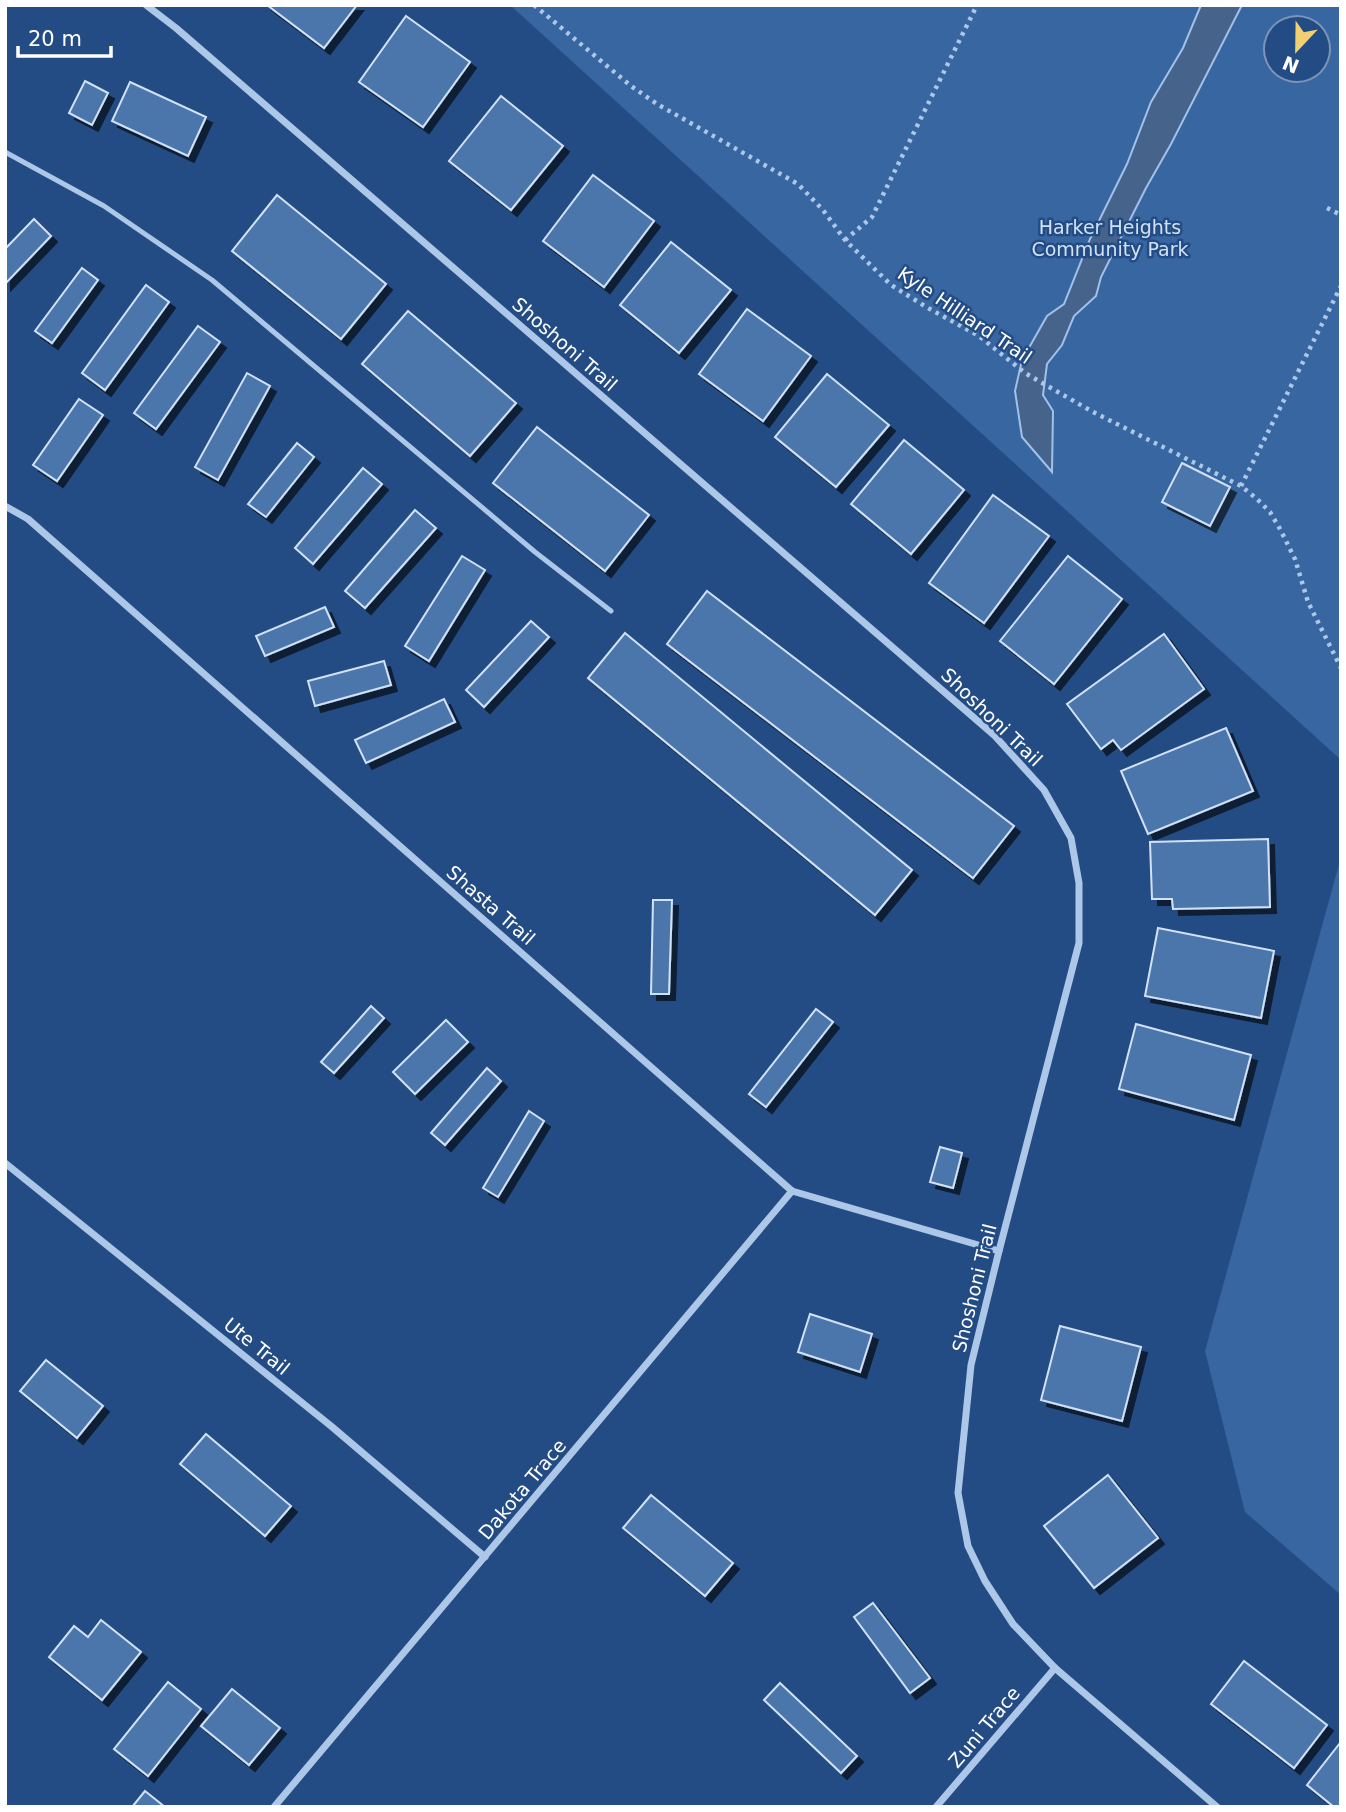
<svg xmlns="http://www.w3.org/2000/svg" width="1346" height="1812" font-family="'DejaVu Sans',sans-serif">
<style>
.green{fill:#3866a1;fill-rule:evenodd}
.water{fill:#46638b;stroke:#a2c1e9;stroke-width:2}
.building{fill:#4c76ac;stroke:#d1e1f6;stroke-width:2;filter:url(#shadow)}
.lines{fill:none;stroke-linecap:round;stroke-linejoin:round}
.path{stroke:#adc7e8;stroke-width:4.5;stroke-dasharray:3.5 5;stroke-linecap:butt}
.lane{stroke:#adc7e8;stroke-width:5}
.street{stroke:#adc7e8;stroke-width:7}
.labels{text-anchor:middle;stroke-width:5;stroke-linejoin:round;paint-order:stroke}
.park-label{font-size:19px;fill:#d1e1f6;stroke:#244c84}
.street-label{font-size:19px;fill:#fff;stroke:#244c84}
</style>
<defs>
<filter id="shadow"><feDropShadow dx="6" dy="6" stdDeviation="0" flood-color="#0009"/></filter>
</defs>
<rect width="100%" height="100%" fill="#244c84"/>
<!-- green -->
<g class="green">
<path d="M510 5H1341V760ZM1276 28H1318V70H1276Z"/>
<polygon points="1341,857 1341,1595 1245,1512 1205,1351"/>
</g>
<!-- water -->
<polygon class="water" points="1201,5 1242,5 1171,144 1146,188 1101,277 1096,296 1074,316 1062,345 1047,364 1043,395 1053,411 1052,472 1022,437 1015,391 1022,360 1047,316 1064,304 1090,239 1127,164 1151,102 1183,48"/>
<!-- building -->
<g class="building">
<polygon points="267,5 357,5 324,48"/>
<polygon points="406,16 470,62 423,127 359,82"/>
<polygon points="85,81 108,93 92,125 69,113"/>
<polygon points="130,82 206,117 188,156 112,121"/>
<polygon points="501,96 563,146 511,210 449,161"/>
<polygon points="593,175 654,221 604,287 543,241"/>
<polygon points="277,195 386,284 341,339 232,251"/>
<polygon points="34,219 51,236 5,284 5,249"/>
<polygon points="671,242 731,290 679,353 620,305"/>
<polygon points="82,268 98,280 52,343 35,331"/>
<polygon points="146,285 169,302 105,390 82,373"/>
<polygon points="747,309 811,356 763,421 699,374"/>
<polygon points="408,311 516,403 470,456 362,364"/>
<polygon points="198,326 220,342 156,429 134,413"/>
<polygon points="247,373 270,386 218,480 195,467"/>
<polygon points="827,374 889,425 836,487 775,437"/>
<polygon points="79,399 103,415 57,481 33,465"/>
<polygon points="537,427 649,515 605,571 493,483"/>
<polygon points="904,440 964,490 911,554 851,504"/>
<polygon points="297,443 314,457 266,517 248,504"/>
<polygon points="1182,463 1230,487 1210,526 1162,502"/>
<polygon points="363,468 382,484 313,564 295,548"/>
<polygon points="993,495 1049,536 984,623 929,583"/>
<polygon points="415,510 436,528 365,608 345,591"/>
<polygon points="462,556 485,570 429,661 405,646"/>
<polygon points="1068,556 1122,599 1054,684 1000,641"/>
<polygon points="707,591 1014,826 973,878 667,644"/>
<polygon points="325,607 334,627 265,656 256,636"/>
<polygon points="531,621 549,637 484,707 466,690"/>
<polygon points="625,633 912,870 875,915 588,678"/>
<polygon points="1164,634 1204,689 1121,750 1113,740 1101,749 1067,704"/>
<polygon points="384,661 391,685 315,706 308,681"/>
<polygon points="444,699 455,722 366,763 355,740"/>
<polygon points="1226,728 1253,791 1148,834 1121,771"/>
<polygon points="1268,839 1270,907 1173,909 1172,899 1152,899 1150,842"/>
<polygon points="653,900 672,900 669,994 651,994"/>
<polygon points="1158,928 1274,951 1261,1018 1145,996"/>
<polygon points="371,1006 384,1018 334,1073 321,1062"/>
<polygon points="816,1009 833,1022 766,1107 749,1094"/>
<polygon points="446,1020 468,1042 415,1094 393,1072"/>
<polygon points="1136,1024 1251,1055 1234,1120 1119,1089"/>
<polygon points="487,1068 501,1081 445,1145 431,1133"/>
<polygon points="529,1111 544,1121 498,1197 483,1188"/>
<polygon points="940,1147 962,1153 953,1188 930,1182"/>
<polygon points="810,1314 872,1334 860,1372 798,1352"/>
<polygon points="1060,1326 1141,1347 1122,1421 1041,1400"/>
<polygon points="46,1360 103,1406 77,1438 20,1391"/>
<polygon points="206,1434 291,1506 265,1536 180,1464"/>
<polygon points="1108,1475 1158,1538 1094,1588 1044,1526"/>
<polygon points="651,1495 733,1563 705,1596 623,1528"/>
<polygon points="873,1603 930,1678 910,1693 854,1617"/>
<polygon points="101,1620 141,1652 102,1700 49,1657 74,1626 88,1637"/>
<polygon points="1244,1661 1327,1725 1294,1768 1211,1704"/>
<polygon points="168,1682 201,1709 148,1776 114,1749"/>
<polygon points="780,1683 857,1756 841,1773 764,1700"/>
<polygon points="232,1689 280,1728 249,1765 201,1726"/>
<polygon points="1340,1743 1341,1807 1334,1807 1307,1785"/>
<polygon points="145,1791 165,1807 132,1807"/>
</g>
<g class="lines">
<!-- path -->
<g class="path">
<polyline points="534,5 631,86 657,104 798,184 823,210 845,240 891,285 928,308 979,336 1025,373 1051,388 1093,412 1241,486 1256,498 1270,512 1280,529 1295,559 1308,602 1341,668"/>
<polyline points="1327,208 1341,215"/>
<polyline points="845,240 872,217 977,5"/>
<polyline points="1241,486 1341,286"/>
</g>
<!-- lane -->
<polyline class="lane" points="5,152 104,206 212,280 535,552 611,611"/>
<!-- street -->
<g class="street">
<polyline points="146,5 176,28 994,735 1044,790 1071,838 1079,883 1079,943 999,1251 971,1365 958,1493 968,1546 985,1581 1013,1624 1055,1668 1217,1807"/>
<polyline points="5,506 28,519 792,1191 999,1251"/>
<polyline points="5,1163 331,1426 485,1557"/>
<polyline points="274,1807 792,1191"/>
<polyline points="936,1807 1055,1668"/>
</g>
</g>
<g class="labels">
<!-- park labels -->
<g class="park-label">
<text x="1110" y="234">Harker Heights<tspan x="1110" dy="22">Community Park</tspan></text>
</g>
<!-- street labels -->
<g class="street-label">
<text transform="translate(965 315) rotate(34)" y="7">Kyle Hilliard Trail</text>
<text transform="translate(565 344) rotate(41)" y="7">Shoshoni Trail</text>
<text transform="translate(992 717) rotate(44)" y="7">Shoshoni Trail</text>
<text transform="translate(491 905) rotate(41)" y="7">Shasta Trail</text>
<text transform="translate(974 1288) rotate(-76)" y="7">Shoshoni Trail</text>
<text transform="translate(257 1346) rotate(39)" y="7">Ute Trail</text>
<text transform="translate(522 1489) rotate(-50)" y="7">Dakota Trace</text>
<text transform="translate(984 1727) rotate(-50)" y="7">Zuni Trace</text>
</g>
</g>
<!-- border -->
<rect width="1346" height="1812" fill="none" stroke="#ffffff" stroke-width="14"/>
<!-- north arrow -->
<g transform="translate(1297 49) rotate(202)"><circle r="33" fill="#244c84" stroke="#7c94b5" stroke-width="2"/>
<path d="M0-5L12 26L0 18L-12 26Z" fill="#f2d071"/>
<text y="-10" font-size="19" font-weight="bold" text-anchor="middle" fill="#ffffff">N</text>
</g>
<!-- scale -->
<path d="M18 46v10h93v-10" fill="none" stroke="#ffffff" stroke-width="3.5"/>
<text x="28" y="46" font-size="21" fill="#ffffff" stroke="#244c84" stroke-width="5" paint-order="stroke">20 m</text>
</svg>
